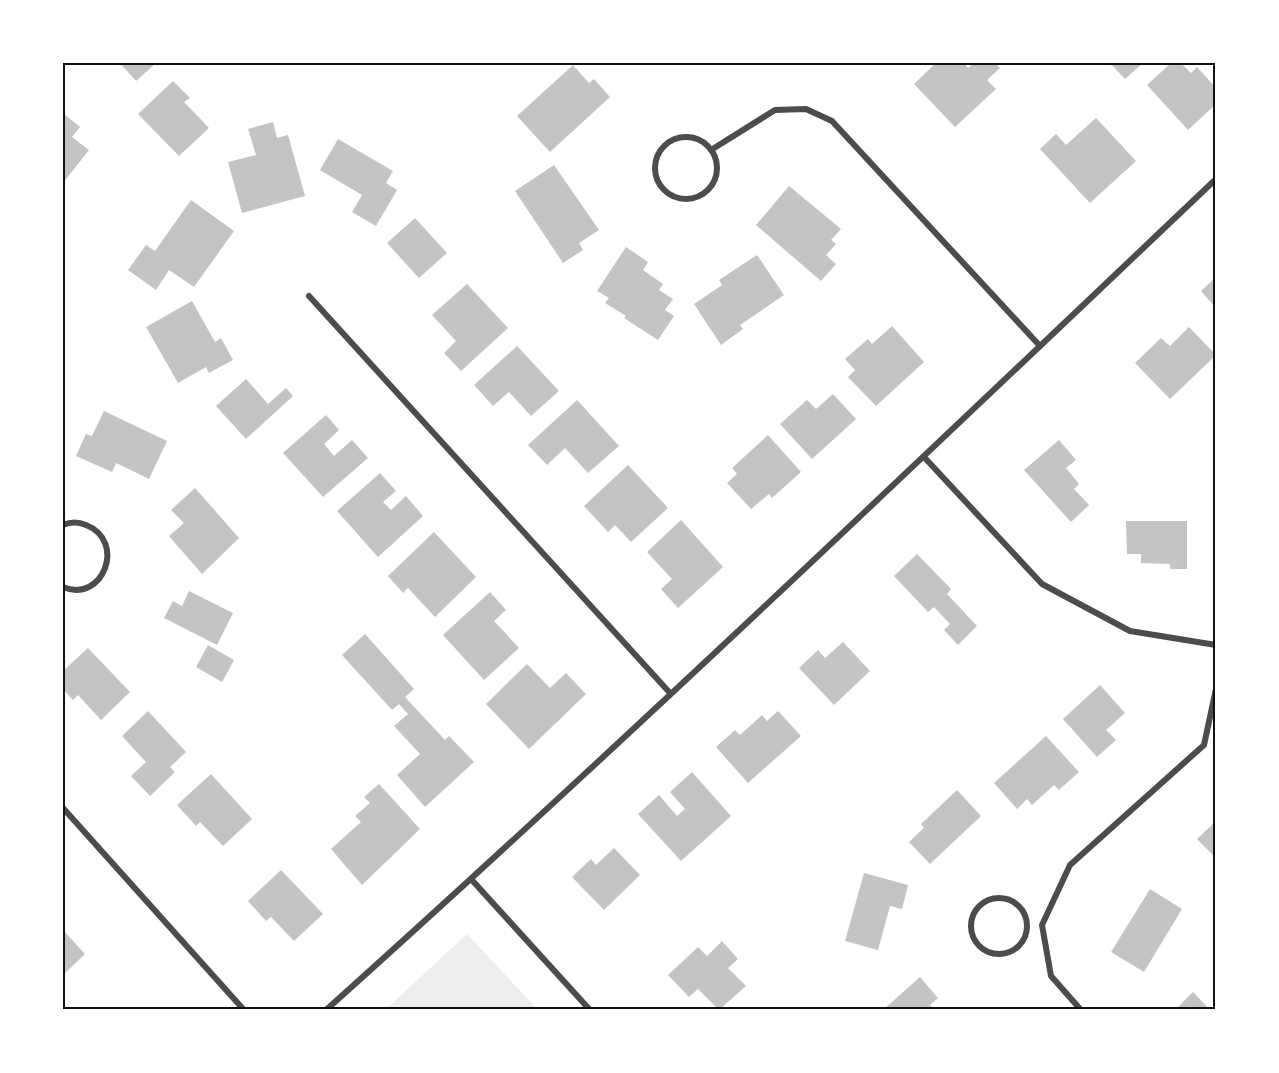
<svg xmlns="http://www.w3.org/2000/svg" width="1279" height="1073" font-family="'Fira Sans',sans-serif">
<style>
.green{fill:#eee}
.building{fill:#c4c4c4}
.lines{fill:none;stroke-linecap:round;stroke-linejoin:round}
.minor{stroke:#4c4c4c;stroke-width:6}
.neatline{fill:none;stroke:#111;stroke-width:2}
</style>
<rect width="100%" height="100%" fill="#fff"/>
<!-- green -->
<polygon class="green" points="467,934 538,1010 385,1010"/>
<!-- building -->
<g class="building">
<polygon points="120,63 156,63 136,81"/>
<polygon points="936,63 964,63 968,68 974,63 995,63 1000,68 987,80 996,89 955,127 914,84"/>
<polygon points="1110,63 1143,63 1125,79"/>
<polygon points="1171,63 1181,63 1191,73 1197,67 1216,88 1216,104 1188,130 1147,85"/>
<polygon points="573,65 589,83 594,79 610,97 550,152 517,116"/>
<polygon points="173,81 190,98 184,102 209,128 179,156 138,114"/>
<polygon points="63,113 80,127 72,137 89,150 63,183"/>
<polygon points="1096,118 1136,161 1090,203 1040,149 1056,134 1066,145"/>
<polygon points="273,122 277,138 288,135 305,196 242,213 228,162 256,155 248,129"/>
<polygon points="338,139 393,171 386,183 397,190 376,226 352,212 362,195 320,170"/>
<polygon points="554,165 599,230 579,243 583,250 563,263 515,191"/>
<polygon points="789,186 841,229 831,240 836,244 826,255 836,264 821,281 756,225"/>
<polygon points="191,200 234,231 194,287 169,270 156,290 128,270 146,245 155,251"/>
<polygon points="415,218 447,253 419,278 387,243"/>
<polygon points="626,247 648,262 643,270 663,284 659,290 673,299 665,310 674,316 658,340 624,318 626,316 605,303 609,298 597,291"/>
<polygon points="757,255 784,295 740,325 743,329 721,345 694,304 722,285 719,280"/>
<polygon points="1216,277 1216,308 1201,291"/>
<polygon points="467,284 508,328 461,371 444,353 456,341 432,315"/>
<polygon points="192,301 215,342 221,338 233,360 209,373 206,367 178,383 146,327"/>
<polygon points="892,326 924,362 876,406 848,377 855,370 845,359 868,339 872,344"/>
<polygon points="1189,327 1216,355 1170,399 1135,363 1161,338 1170,346"/>
<polygon points="517,346 559,391 531,416 509,392 493,406 474,385"/>
<polygon points="246,379 268,404 286,388 293,396 246,439 216,406"/>
<polygon points="833,394 856,419 812,459 780,424 807,400 816,409"/>
<polygon points="577,400 619,446 588,473 565,448 547,465 528,445"/>
<polygon points="104,411 167,441 149,479 116,463 112,472 76,456 86,434 92,436"/>
<polygon points="326,415 339,430 324,444 334,456 352,440 368,458 323,497 283,453"/>
<polygon points="768,435 801,472 772,498 769,494 751,509 727,483 737,474 732,468"/>
<polygon points="1059,440 1076,460 1066,468 1079,484 1074,489 1089,505 1071,522 1024,470"/>
<polygon points="628,465 668,508 631,542 615,525 608,532 584,506"/>
<polygon points="380,473 396,491 383,502 391,510 406,496 423,516 378,557 337,511"/>
<polygon points="195,488 239,538 202,574 169,536 184,523 171,510"/>
<polygon points="681,520 723,567 678,608 661,589 672,579 647,552"/>
<polygon points="1126,521 1187,521 1187,569 1170,569 1170,564 1141,563 1141,554 1127,554"/>
<polygon points="434,532 476,577 435,617 408,588 403,593 388,576"/>
<polygon points="917,554 951,589 947,594 977,626 958,645 944,630 950,624 934,607 928,612 894,576"/>
<polygon points="189,591 233,613 217,645 164,618 173,601 182,606"/>
<polygon points="490,592 506,610 494,621 519,648 484,680 443,635"/>
<polygon points="365,634 414,689 405,697 445,740 449,736 474,762 425,807 397,775 420,754 394,726 408,714 399,704 392,710 342,655"/>
<polygon points="843,642 870,671 834,705 799,668 818,650 825,658"/>
<polygon points="208,645 234,660 222,682 196,667"/>
<polygon points="88,648 130,692 101,720 78,695 73,700 63,689 63,671"/>
<polygon points="527,664 550,688 566,673 586,694 529,749 486,704"/>
<polygon points="1100,685 1125,713 1106,730 1116,740 1097,757 1063,719"/>
<polygon points="148,711 186,752 170,767 175,772 150,796 131,776 146,762 122,736"/>
<polygon points="778,711 801,736 748,783 716,747 735,730 740,735 762,715 767,721"/>
<polygon points="1046,736 1079,772 1059,790 1054,785 1032,805 1027,799 1017,809 994,783"/>
<polygon points="692,772 731,816 681,861 638,814 659,795 677,816 685,809 670,792"/>
<polygon points="211,774 252,819 223,846 200,822 196,826 177,805"/>
<polygon points="379,784 420,829 362,885 331,849 361,822 355,816 370,803 364,797"/>
<polygon points="957,790 981,816 930,864 909,842 924,828 921,824"/>
<polygon points="1216,821 1216,858 1197,839"/>
<polygon points="614,848 640,875 604,910 572,877 591,859 596,865"/>
<polygon points="281,870 323,914 294,941 271,917 266,921 248,901"/>
<polygon points="864,873 908,885 902,909 890,906 878,950 845,941"/>
<polygon points="1150,889 1182,909 1144,972 1111,952"/>
<polygon points="63,930 85,954 63,975"/>
<polygon points="722,941 738,959 728,968 746,986 719,1010 698,989 689,997 668,975 698,947 707,956"/>
<polygon points="920,977 938,998 930,1005 935,1010 883,1010"/>
<polygon points="1193,992 1210,1010 1175,1010"/>
</g>
<g class="lines">
<!-- minor -->
<g class="minor">
<circle cx="686" cy="168" r="31"/>
<polyline points="711,150 775,110 806,109 832,121 1040,346"/>
<polyline points="309,296 670,693"/>
<polyline points="924,457 1042,584 1130,631 1216,645"/>
<path d="M63 525C70 522 79 522 86 525 127 541 103 604 63 587"/>
<polyline points="63,808 244,1010"/>
<polyline points="471,879 590,1010"/>
<circle cx="999" cy="926" r="28"/>
<path d="M326 1010C628 739 922 458 1216 179"/>
<polyline points="1081,1010 1051,976 1042,925 1070,865 1204,745 1216,689"/>
</g>
</g>
<!-- border -->
<rect width="1279" height="1073" fill="none" stroke="#ffffff" stroke-width="129"/>
<rect x="64" y="64" width="1150" height="944" class="neatline"/>
</svg>
